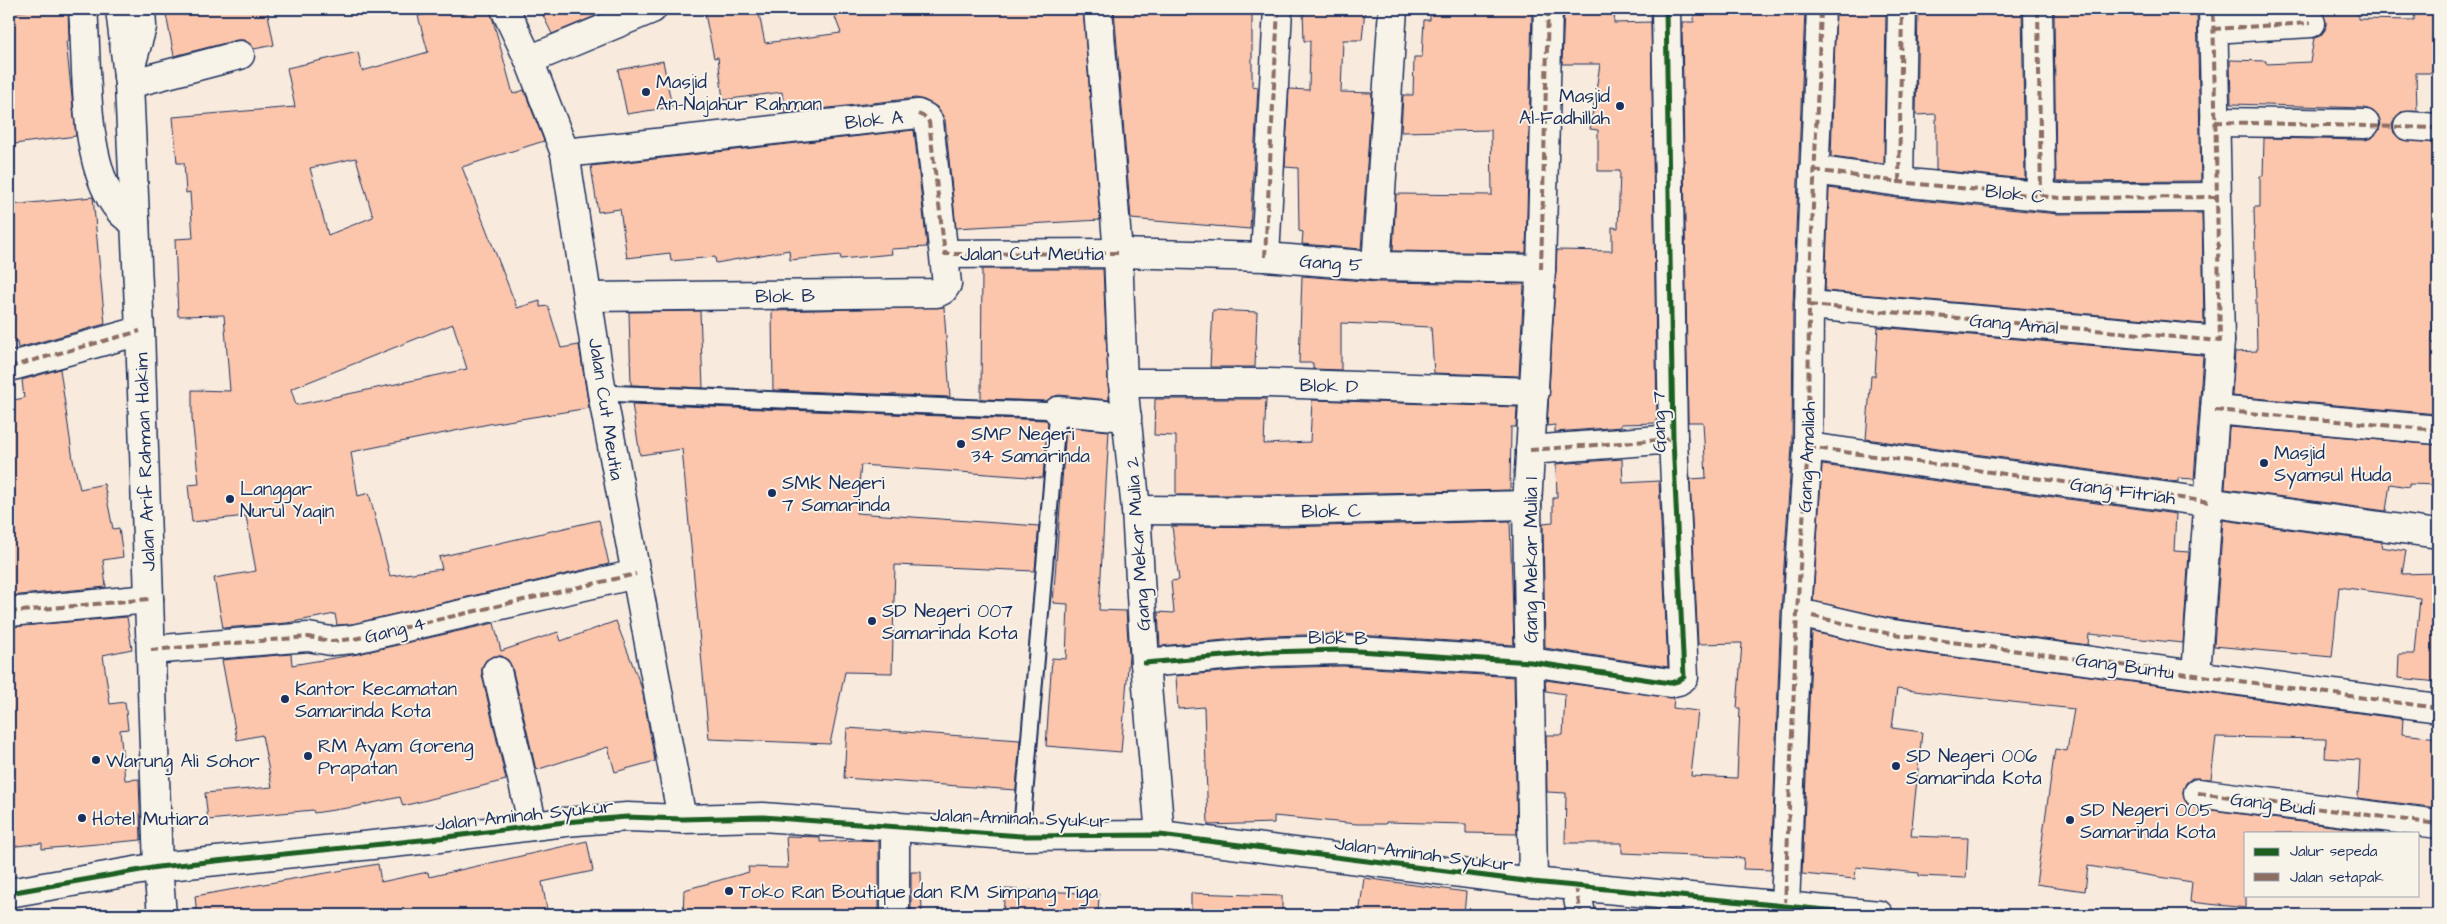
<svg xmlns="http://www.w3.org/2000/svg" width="2447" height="924" font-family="'Architects Daughter',sans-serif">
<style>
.building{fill:#fbc6ac;stroke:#1b2f5e;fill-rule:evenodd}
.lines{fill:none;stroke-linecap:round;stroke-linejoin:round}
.service-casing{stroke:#1b2f5e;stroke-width:19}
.minor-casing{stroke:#1b2f5e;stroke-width:31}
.tertiary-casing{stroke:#1b2f5e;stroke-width:31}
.service{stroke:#f7f3e8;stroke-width:15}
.minor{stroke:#f7f3e8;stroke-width:28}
.tertiary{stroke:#f7f3e8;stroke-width:28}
.quiet{stroke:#8d6e63;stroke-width:4;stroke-dasharray:8 4;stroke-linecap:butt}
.cycleway-casing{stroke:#f7f3e8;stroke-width:8}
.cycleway{stroke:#1b5e20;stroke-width:5}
.poi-dot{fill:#1b2f5e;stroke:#f7f3e8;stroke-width:2}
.labels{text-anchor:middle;stroke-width:4;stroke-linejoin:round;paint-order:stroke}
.poi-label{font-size:19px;fill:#1b2f5e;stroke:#f7f3e8;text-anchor:start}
.street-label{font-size:19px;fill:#1b2f5e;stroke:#f7f3e8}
</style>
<rect width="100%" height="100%" fill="#f8eadc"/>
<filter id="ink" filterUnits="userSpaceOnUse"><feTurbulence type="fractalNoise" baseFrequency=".02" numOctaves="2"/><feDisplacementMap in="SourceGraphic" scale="10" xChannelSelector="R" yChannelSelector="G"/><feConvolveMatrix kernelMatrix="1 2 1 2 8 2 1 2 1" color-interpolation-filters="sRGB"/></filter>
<g filter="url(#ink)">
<!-- building -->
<g class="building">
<polygon points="40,9 68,9 69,41 66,41 76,136 14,144 9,105 9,67 13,66 9,40 9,13"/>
<polygon points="165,9 267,9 274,45 254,49 245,40 237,40 174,56"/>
<path d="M445 9H490L513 94 524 90 544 141 462 167 517 308 540 301V307L548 306 561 348 579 345 589 408 489 424 351 452 358 496 369 493 390 576 442 569 439 557 599 520 609 564 352 624 337 625 335 614 287 623 223 628 214 578 256 571 246 516 192 522 188 485 199 484 192 418V390L230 391 224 315 178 316 175 239 193 238 190 192 186 193 184 163H177L173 117 295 107 287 68 358 52 362 71 428 52 418 16ZM356 158 373 217 328 235 310 168ZM453 324 467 369 296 405 291 389Z"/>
<polygon points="540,9 612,9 552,34"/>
<polygon points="704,9 758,9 765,43 841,33 832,9 1083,9 1100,220 956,228 945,120 937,107 924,100 916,98 785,113 782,92 723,100 718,57 714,58"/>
<polygon points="1114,9 1252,9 1252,86 1258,87 1250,229 1131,219"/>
<polygon points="1303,9 1365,9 1362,40 1343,40 1341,92 1372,93 1361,249 1302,244 1303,232 1299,231 1298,168 1285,167 1289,89 1309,90 1310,41 1304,41"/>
<polygon points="1430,9 1532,9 1526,253 1393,251 1396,194 1492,195 1491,130 1401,132 1403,95 1413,95 1414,57 1422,57 1424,20 1430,20"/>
<polygon points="1564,9 1615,9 1614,23 1651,22 1657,423 1621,424 1621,427 1555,432 1555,425 1547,426 1557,250 1612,251 1612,227 1618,228 1620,171 1598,171 1598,130 1590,129 1600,64 1562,64"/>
<polygon points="1694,9 1805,9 1793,304 1792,446 1781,611 1771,870 1743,869 1744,858 1622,853 1622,843 1565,843 1566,793 1547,792 1546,735 1563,735 1565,694 1546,691 1545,680 1674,698 1673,708 1698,711 1691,776 1737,778 1740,708 1737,708 1742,643 1698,644 1690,479 1706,478 1703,422 1688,422 1682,22 1694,22"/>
<polygon points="1836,9 1886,9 1884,164 1831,157"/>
<polygon points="1918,9 2022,9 2025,179 1936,170 1936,114 1916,115"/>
<polygon points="2101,9 2197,9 2201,181 2056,182 2054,11 2101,13"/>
<polygon points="2415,9 2438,9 2438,73 2416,73 2417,111 2401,112 2395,118 2392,125 2394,133 2400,139 2438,143 2438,291 2435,291 2432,343 2438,343 2438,414 2232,396 2235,352 2257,351 2254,207 2260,207 2260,176 2263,176 2264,138 2365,140 2372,138 2378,132 2381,124 2378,116 2373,111 2365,108 2231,104 2230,60 2266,61 2266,64 2310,62 2314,38 2320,36 2325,30 2326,22 2323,13 2358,12 2358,19 2414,20"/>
<polygon points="663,61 672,107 627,114 618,70"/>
<polygon points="914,130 927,247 891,249 892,254 841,259 840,255 790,260 789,250 716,263 715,257 671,261 670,253 627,258 620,209 598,212 591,166"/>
<polygon points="1829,188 1897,198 2058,214 2202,213 2204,324 1825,291"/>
<polygon points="93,197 105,324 18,348 17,342 9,343 9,205"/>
<polygon points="982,269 1103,269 1109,400 1059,395 1052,397 1046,401 981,399"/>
<polygon points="1302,276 1376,282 1524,284 1519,376 1434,373 1431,327 1341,323 1341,370 1313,369 1313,363 1299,363"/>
<polygon points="944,307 950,397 773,390 772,311"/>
<polygon points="1213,310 1257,312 1255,367 1210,367"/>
<polygon points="700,311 703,388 631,385 629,312"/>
<polygon points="1878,327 2203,355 2194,479 2178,478 2178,482 1866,439 1871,376 1875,376"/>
<polygon points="60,369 73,460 80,489 104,484 113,529 119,528 123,557 103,560 106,587 9,596 9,499 15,497 9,463 9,401 24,398 22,380"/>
<polygon points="1155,399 1266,399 1264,444 1310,442 1312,400 1517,407 1516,427 1511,427 1510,490 1285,495 1176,495 1176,436 1154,435"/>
<polygon points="632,404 1046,420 1048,422 1043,478 861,465 856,513 1039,526 1035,571 895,565 892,673 845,672 830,744 709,739 682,449 640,455"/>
<polygon points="1066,427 1109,431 1099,610 1126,611 1129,655 1121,752 1046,746 1052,658 1066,659 1068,604 1053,603"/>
<polygon points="2229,427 2438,445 2438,485 2409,484 2409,487 2390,484 2386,511 2225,489"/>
<polygon points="1622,459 1623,483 1659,481 1668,667 1545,648 1543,523 1553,522 1553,498 1557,498 1556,464"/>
<polygon points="1822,465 2176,514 2174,551 2189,552 2183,643 2089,634 2088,645 1889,618 1813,601"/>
<polygon points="2223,520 2382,542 2381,547 2406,551 2402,574 2438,573 2438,682 2398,678 2399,654 2415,654 2420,598 2339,587 2332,657 2214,646"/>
<polygon points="1510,521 1514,645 1342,634 1268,636 1160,646 1158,612 1174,613 1171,581 1179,580 1172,526 1285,527"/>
<polygon points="127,617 132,649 103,655 110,704 125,702 128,729 120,730 125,780 139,779 141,840 42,849 42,843 9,847 9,717 13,716 9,689 9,627"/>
<polygon points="616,621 642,689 655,761 615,772 608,747 536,770 512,667 508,660 502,656 494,656 486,660 482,667 482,675 506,780 403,806 400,797 354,807 314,813 313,810 208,820 205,793 272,787 262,735 237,740 222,660 291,654 292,665 358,654 494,623 501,651 558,632 561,641"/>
<polygon points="1812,632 1884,648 2403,719 2402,734 2438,738 2438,808 2358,798 2360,760 2325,758 2326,739 2216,737 2211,779 2192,778 2186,783 2183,791 2184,799 2189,806 2196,808 2384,833 2246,833 2246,908 2190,902 2192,882 2088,866 2085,891 2036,884 2055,749 2067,751 2074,709 1897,689 1892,728 1922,732 1911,836 1968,838 1966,878 1919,876 1919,873 1856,867 1855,879 1802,874"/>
<polygon points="1342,666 1514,677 1517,834 1466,833 1466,824 1386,822 1386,824 1357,824 1274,816 1274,823 1208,825 1204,707 1178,709 1176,676 1269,668"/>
<polygon points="847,728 1020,740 1016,790 844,778"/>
<polygon points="786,836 820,837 820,842 857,840 879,841 879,915 683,915 684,890 749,872 748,867 788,868"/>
<polygon points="587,841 593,871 542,882 548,915 197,915 195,896 378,864 381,882 428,872 429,877"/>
<polygon points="911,872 921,872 922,915 911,915"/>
<polygon points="1364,878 1466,892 1464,915 1359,915"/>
<polygon points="1005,889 1099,894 1098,915 1003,915"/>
<polygon points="1191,893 1282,896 1282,915 1191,915"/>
</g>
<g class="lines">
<defs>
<polyline id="service" points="602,393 1058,411 1021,836"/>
<g id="minor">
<path d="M83 9C88 65 81 167 120 211 124 216 130 219 135 223"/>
<polyline points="505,9 529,60 565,153 602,393 682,819"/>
<polyline points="1098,9 1118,253 1123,383 1136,510 1145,663 1160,835"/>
<polyline points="2038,9 2041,195"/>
<polyline points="2213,29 2311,23"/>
<polyline points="529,60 652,9"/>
<polyline points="128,76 142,27 141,9"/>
<polyline points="129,84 240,55"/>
<polyline points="2215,122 2365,124"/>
<polyline points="2408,126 2438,128"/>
<polyline points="565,153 918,114 925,117 929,122 947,284 943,290 937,293 589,297"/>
<polyline points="1814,170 1899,182 2060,198 2216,197"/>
<polyline points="1899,182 1902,9"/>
<polyline points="945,254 1118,253 1265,257 1376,266 1393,9"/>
<polyline points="1265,257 1278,9"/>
<polyline points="1376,266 1541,269"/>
<polyline points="1809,305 2220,341"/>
<polyline points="9,367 140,331"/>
<polyline points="1123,383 1269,383 1535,392"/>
<polyline points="2215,410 2438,430"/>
<polyline points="1058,411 1127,417"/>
<polyline points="1808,447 2438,534"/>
<polyline points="1530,450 1673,439"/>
<polyline points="1136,510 1285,511 1527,505"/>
<polyline points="9,612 149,599"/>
<polyline points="1812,616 1886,633 2438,708"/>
<polyline points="151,650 308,637 331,641 354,639 636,574"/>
<polyline points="1145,663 1268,652 1342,650 1531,662 1670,683 1678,681 1684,677 1673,439 1666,9"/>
<polyline points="497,671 533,826"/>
<polyline points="2196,675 2220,341 2213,9"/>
<polyline points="2198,793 2438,824"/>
<polyline points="895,826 895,915"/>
<polyline points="1533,882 1527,505 1541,269 1548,9"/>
<polyline points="1576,886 1581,915"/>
<polyline points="9,893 158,867 431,839 565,822 627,817 682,819 763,817 1021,836 1160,835 1533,882 1879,915"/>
<polyline points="1785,906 1797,612 1808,447 1809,305 1821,9"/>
</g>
<polyline id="tertiary" points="120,9 129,84 140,331 158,867 162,915"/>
</defs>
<!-- service casing -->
<use href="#service" class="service-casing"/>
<!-- minor casing -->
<use href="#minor" class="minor-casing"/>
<!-- tertiary casing -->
<use href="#tertiary" class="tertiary-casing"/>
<!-- service -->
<use href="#service" class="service"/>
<!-- minor -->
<use href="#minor" class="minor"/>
<!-- tertiary -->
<use href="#tertiary" class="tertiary"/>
<!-- quiet -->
<g class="quiet">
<polyline points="2038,9 2041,195"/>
<polyline points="2213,29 2311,23"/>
<polyline points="918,114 925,117 929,122 945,254 1118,253"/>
<polyline points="2215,122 2438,128"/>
<polyline points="1814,170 1899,182 2060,198 2216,197"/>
<polyline points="1899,182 1902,9"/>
<polyline points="1265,257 1278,9"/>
<polyline points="1541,269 1548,9"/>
<polyline points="1809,305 2220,341 2213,9"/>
<polyline points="9,367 140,331"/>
<polyline points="2215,410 2438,430"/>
<polyline points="1808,447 2210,502"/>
<polyline points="1530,450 1673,439"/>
<polyline points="9,612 149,599"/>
<polyline points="1812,616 1886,633 2438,708"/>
<polyline points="151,650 308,637 331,641 354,639 636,574"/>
<polyline points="2198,793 2438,824"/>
<polyline points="1576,886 1581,915"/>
<polyline points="1785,906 1797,612 1808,447 1809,305 1821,9"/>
</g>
<defs>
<g id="cycleway">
<polyline points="1145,663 1268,652 1342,650 1531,662 1670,683 1678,681 1684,677 1673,439 1666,9"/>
<polyline points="9,893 158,867 431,839 565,822 627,817 682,819 763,817 1021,836 1160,835 1533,882 1879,915"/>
</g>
</defs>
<!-- cycleway casing -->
<use href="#cycleway" class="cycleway-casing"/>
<!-- cycleway -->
<use href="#cycleway" class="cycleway"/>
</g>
</g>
<!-- markers -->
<g class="poi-dot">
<circle cx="646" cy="92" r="5"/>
<circle cx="1620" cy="106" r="5"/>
<circle cx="961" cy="444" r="5"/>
<circle cx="2264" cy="463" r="5"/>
<circle cx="772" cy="493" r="5"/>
<circle cx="230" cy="499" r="5"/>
<circle cx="872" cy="621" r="5"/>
<circle cx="285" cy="699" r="5"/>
<circle cx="308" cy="756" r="5"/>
<circle cx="96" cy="760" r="5"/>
<circle cx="1896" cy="766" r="5"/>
<circle cx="82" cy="818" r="5"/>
<circle cx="2070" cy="820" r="5"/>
<circle cx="729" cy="891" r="5"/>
</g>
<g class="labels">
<!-- poi labels -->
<g class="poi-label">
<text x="656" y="88">Masjid<tspan x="656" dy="22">An-Najahur Rahman</tspan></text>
<text x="1610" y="102" text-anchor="end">Masjid<tspan x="1610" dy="22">Al-Fadhillah</tspan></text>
<text x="971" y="440">SMP Negeri<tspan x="971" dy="22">34 Samarinda</tspan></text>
<text x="2274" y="459">Masjid<tspan x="2274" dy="22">Syamsul Huda</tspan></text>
<text x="782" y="489">SMK Negeri<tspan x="782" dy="22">7 Samarinda</tspan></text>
<text x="240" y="495">Langgar<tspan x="240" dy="22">Nurul Yaqin</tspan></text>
<text x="882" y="617">SD Negeri 007<tspan x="882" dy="22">Samarinda Kota</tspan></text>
<text x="295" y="695">Kantor Kecamatan<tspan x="295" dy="22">Samarinda Kota</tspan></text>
<text x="318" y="752">RM Ayam Goreng<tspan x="318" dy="22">Prapatan</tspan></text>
<text x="1906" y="762">SD Negeri 006<tspan x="1906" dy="22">Samarinda Kota</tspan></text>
<text x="106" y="767">Warung Ali Sohor</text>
<text x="2080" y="816">SD Negeri 005<tspan x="2080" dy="22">Samarinda Kota</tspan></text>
<text x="92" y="825">Hotel Mutiara</text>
<text x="739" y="898">Toko Ran Boutique dan RM Simpang Tiga</text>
</g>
<!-- street labels -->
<g class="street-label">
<text transform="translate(874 119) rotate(-6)" y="7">Blok A</text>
<text transform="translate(2015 193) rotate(6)" y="7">Blok C</text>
<text x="1032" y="260">Jalan Cut Meutia</text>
<text transform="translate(1331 262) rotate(4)" y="7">Gang 5</text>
<text transform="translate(785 295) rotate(-1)" y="7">Blok B</text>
<text transform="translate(2014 323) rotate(5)" y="7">Gang Amal</text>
<text transform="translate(1329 385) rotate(2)" y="7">Blok D</text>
<text transform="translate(607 409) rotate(81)" y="7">Jalan Cut Meutia</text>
<text transform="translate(1658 422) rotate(-91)" y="7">Gang 7</text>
<text transform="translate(1806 457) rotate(-88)" y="7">Gang Amaliah</text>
<text transform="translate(144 462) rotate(-92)" y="7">Jalan Arif Rahman Hakim</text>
<text transform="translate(2123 490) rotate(8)" y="7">Gang Fitriah</text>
<text transform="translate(1331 510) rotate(-1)" y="7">Blok C</text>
<text transform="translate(1137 544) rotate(-94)" y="7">Gang Mekar Mulia 2</text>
<text transform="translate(1530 560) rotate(-90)" y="7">Gang Mekar Mulia 1</text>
<text transform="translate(395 629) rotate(-14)" y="7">Gang 4</text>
<text transform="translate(1338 637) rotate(1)" y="7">Blok B</text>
<text transform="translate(2125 665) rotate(8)" y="7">Gang Buntu</text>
<text transform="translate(2273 803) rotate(7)" y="7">Gang Budi</text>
<text transform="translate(524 814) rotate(-6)" y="7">Jalan Aminah Syukur</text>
<text transform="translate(1020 817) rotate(2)" y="7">Jalan Aminah Syukur</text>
<text transform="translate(1424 853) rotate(7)" y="7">Jalan Aminah Syukur</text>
</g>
</g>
<!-- margin -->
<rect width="2447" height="924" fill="none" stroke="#f7f3e8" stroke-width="30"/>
<rect x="15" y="15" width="2417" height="894" fill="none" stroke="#1b2f5e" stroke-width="2" filter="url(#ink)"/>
<!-- legend -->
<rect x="2244" y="832" width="175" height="65" fill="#f7f3e8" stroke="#9fa5b1"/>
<rect x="2254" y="848" width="25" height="8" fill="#1b5e20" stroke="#9fa5b1"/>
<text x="2290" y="856" font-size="15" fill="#1b2f5e">Jalur sepeda</text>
<rect x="2254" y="873" width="25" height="8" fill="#8d6e63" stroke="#9fa5b1"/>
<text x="2290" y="882" font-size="15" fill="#1b2f5e">Jalan setapak</text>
</svg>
